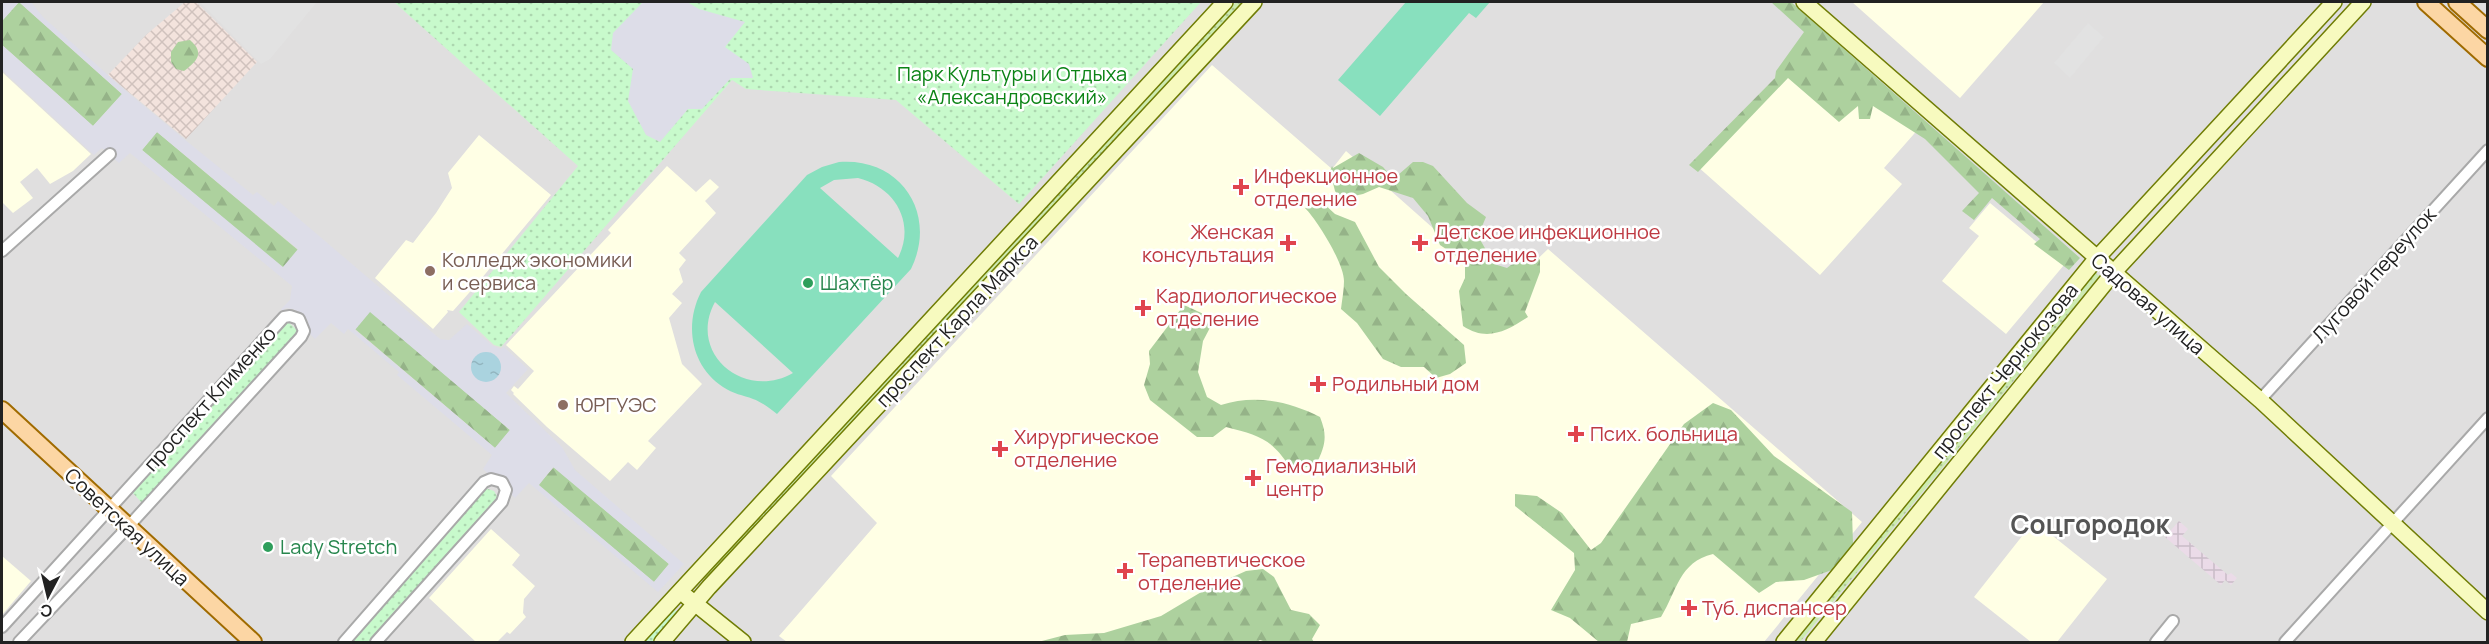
<svg xmlns="http://www.w3.org/2000/svg" width="2489" height="644" font-family="Manrope,sans-serif">
<style>
.residential{fill:#e0dfdf}
.industrial{fill:url(#industrial-grid)}
.education{fill:#ffffe5}
.military{fill:url(#military-cross-hatch)}
.grass{fill:url(#grass-dots)}
.forest{fill:url(#forest-firs)}
.park{fill:url(#park-dots)}
.pitch{fill:#88e0be;fill-rule:evenodd}
.parking{fill:#e2e2e2}
.plaza{fill:#dddde8;fill-rule:evenodd}
.water{fill:url(#water-ripples)}
.lines{fill:none;stroke-linecap:round;stroke-linejoin:round}
.street-casing{stroke:#a9a9a9;stroke-width:14}
.secondary-casing{stroke:#707d05;stroke-width:18}
.primary-casing{stroke:#a06b00;stroke-width:20}
.street{stroke:#fff;stroke-width:10}
.secondary{stroke:#f7fabf;stroke-width:15}
.primary{stroke:#fcd6a4;stroke-width:16}
.health-dot{fill:#e0444e;stroke:#fff;stroke-width:2}
.education-dot{fill:#8d6e63;stroke:#fff;stroke-width:2}
.leisure-dot{fill:#2e9e5b;stroke:#fff;stroke-width:2}
.labels{text-anchor:middle;stroke-width:5;stroke-linejoin:round;paint-order:stroke}
.park-label{font-size:20px;fill:#0c8416;stroke:#fff}
.health-label{font-size:20px;fill:#be3a42;stroke:#fff;text-anchor:start}
.education-label{font-size:20px;fill:#785e54;stroke:#fff;text-anchor:start}
.street-label{font-size:20px;fill:#222;stroke:#fff}
.leisure-label{font-size:20px;fill:#27864d;stroke:#fff;text-anchor:start}
.district-label{font-size:26px;font-weight:bold;fill:#555;stroke:#fff}
</style>
<defs>
<pattern id="industrial-grid" width="8" height="8" patternUnits="userSpaceOnUse" patternTransform="scale(1.5)"><rect width="8" height="8" fill="#ebdbe8"/><path d="M0 4h8M4 0v8" fill="none" stroke="#c9bcc7"/></pattern>
<pattern id="military-cross-hatch" width="8" height="8" patternUnits="userSpaceOnUse" patternTransform="scale(1.5)"><rect width="8" height="8" fill="#f3e3dd"/><path d="M0 0l8 8M0 8l8-8" fill="none" stroke="#d0c2bd"/></pattern>
<pattern id="grass-dots" width="8" height="8" patternUnits="userSpaceOnUse" patternTransform="scale(1.5)"><rect width="8" height="8" fill="#cdebb0"/><path d="M2 2h.1M6 6h.1" fill="none" stroke="#b0c997" stroke-width="1.8" stroke-linecap="round"/></pattern>
<pattern id="forest-firs" width="22" height="20" patternUnits="userSpaceOnUse" patternTransform="scale(1.5)"><rect width="22" height="20" fill="#add19e"/><path d="M5 1l3.5 6h-7zM16 11l3.5 6h-7z" fill="#95b388"/></pattern>
<pattern id="park-dots" width="8" height="8" patternUnits="userSpaceOnUse" patternTransform="scale(1.5)"><rect width="8" height="8" fill="#c8facc"/><path d="M2 2h.1M6 6h.1" fill="none" stroke="#acd6af" stroke-width="1.8" stroke-linecap="round"/></pattern>
<pattern id="water-ripples" width="26" height="14" patternUnits="userSpaceOnUse" patternTransform="scale(1.5)"><rect width="26" height="14" fill="#aad3df"/><path d="M2 4q2-2 4 0t4 0M15 11q2-2 4 0t4 0" fill="none" stroke="#92b5bf"/></pattern>
</defs>
<rect width="100%" height="100%" fill="#f2efe9"/>
<!-- residential -->
<rect class="residential" x="2" y="2" width="2485" height="640"/>
<!-- industrial -->
<polygon class="industrial" points="2179,521 2188,529 2182,536 2228,575 2231,573 2237,578 2231,585 2225,580 2221,585 2165,537"/>
<!-- education -->
<g class="education">
<polygon points="1852,2 2044,2 1960,98"/>
<polygon points="1817,33 1921,126 1884,168 1902,184 1820,275 1697,166"/>
<polygon points="1212,65 1332,169 1346,151 1504,291 1548,249 1862,522 1764,642 787,642 779,636 877,523 831,476"/>
<polygon points="2,72 91,154 73,171 50,184 37,168 20,182 33,198 13,213 2,202"/>
<polygon points="479,135 551,195 476,285 453,311 447,310 448,312 433,329 375,278 406,240 413,243 436,213 452,188 448,173"/>
<polygon points="667,166 696,192 710,179 719,187 705,201 716,213 679,253 686,260 679,269 683,282 672,294 682,303 669,318 682,364 702,384 648,441 656,448 637,470 628,462 610,481 547,427 513,394 514,393 511,390 514,386 518,389 534,371 506,345 611,233 608,230"/>
<polygon points="1990,203 2064,265 2006,334 1942,281 1979,236 1969,228"/>
<polygon points="2034,521 2107,579 2057,642 2031,642 1974,597"/>
<polygon points="491,529 520,555 512,565 535,586 524,599 523,613 526,617 510,634 507,632 497,642 476,642 429,598"/>
<polygon points="2,556 31,581 2,615"/>
</g>
<!-- military -->
<polygon class="military" points="185,2 196,2 257,62 186,139 108,75 146,35"/>
<!-- grass -->
<g class="grass">
<polygon points="1236,2 1244,2 707,581 703,576"/>
<polygon points="2095,272 2099,276 1800,642 1792,642"/>
</g>
<!-- forest -->
<g class="forest">
<polygon points="19,2 122,94 93,126 2,45 2,21"/>
<polygon points="1771,2 1791,2 2080,258 2069,270 2034,244 2040,239 1992,198 1974,220 1962,211 1979,193 1925,139 1873,106 1870,119 1859,119 1858,106 1839,122 1788,78 1698,172 1689,165 1775,78 1776,71 1804,32"/>
<path d="M190 40C205 53 197 61 184 71L176 69 171 62V52L178 42Z"/>
<polygon points="157,132 298,250 283,268 142,150"/>
<path d="M1359 153 1383 167 1389 174 1398 175 1413 162H1423L1433 166 1467 203 1486 217 1478 236 1494 264 1507 268 1531 250 1540 260V272L1525 312 1528 317C1507 331 1487 342 1463 326L1459 291 1465 278V266L1458 257 1440 245 1428 216 1413 198 1379 187 1363 194 1340 199 1335 191 1330 171 1332 166 1333 168Z"/>
<path d="M1323 203 1335 214 1355 222 1379 267 1406 294 1464 345 1466 363 1450 374 1436 378 1424 367H1401L1383 359 1357 323 1341 309C1342 300 1344 290 1344 281 1344 263 1317 220 1305 208Z"/>
<path d="M1184 305 1210 317 1213 322 1203 341 1198 372 1207 397 1221 405C1254 394 1289 401 1320 417 1328 437 1325 446 1316 465L1302 468 1289 466C1271 438 1257 435 1226 427L1213 437H1197L1150 400 1144 385 1150 364 1149 351Z"/>
<polygon points="370,311 510,430 495,448 355,329"/>
<path d="M1713 403 1731 410 1774 456 1852 512 1853 544 1832 570 1804 580 1776 582 1759 593 1713 554C1679 562 1677 591 1661 617L1631 624 1627 642H1599L1570 618 1551 610 1575 570 1574 553 1515 506V494L1537 496 1562 513 1591 550 1601 543 1684 424Z"/>
<polygon points="554,467 669,564 654,582 538,485"/>
<polygon points="1263,569 1274,577 1291,610 1309,614 1320,625 1312,639 1314,642 1266,642 1260,640 1257,642 1038,642 1065,635 1104,633 1161,616 1208,588 1246,571"/>
</g>
<!-- park -->
<g class="park">
<polygon points="394,2 1201,2 1019,204 896,100 746,89 732,80 501,347 494,345 459,312 578,166"/>
<polygon points="288,322 298,331 142,503 132,492"/>
<polygon points="485,488 494,491 498,498 373,642 346,642"/>
<polygon points="671,607 680,614 655,642 640,642"/>
</g>
<!-- pitch -->
<g class="pitch">
<polygon points="1406,2 1490,2 1476,18 1469,13 1380,116 1338,80"/>
<path d="M839 162C901 157 938 214 911 269L777 414C770 409 762 402 753 399 743 395 733 394 723 387 691 366 684 325 701 292L807 175 822 167ZM858 178C895 187 916 223 898 258L820 188 834 180ZM715 302 793 373C744 401 687 353 715 302Z"/>
</g>
<!-- parking -->
<g class="parking">
<polygon points="200,2 317,2 270,59 261,64"/>
<polygon points="2088,23 2104,37 2070,78 2054,63"/>
</g>
<!-- plaza -->
<g class="plaza">
<path d="M2 2H31L43 17 126 91 184 139 253 195 257 192 274 206 278 201 440 339 449 340 467 324 493 346 501 349 504 347 528 369 506 393 562 447 575 470 684 564 658 592 529 483 515 498 483 469 492 455 397 375 399 372 348 329 344 334 331 323 315 339 308 332V321L303 314 293 309 286 308 283 311 281 309 290 300 292 286 130 153 119 163 102 148 94 155 2 70V45L93 126 122 94 19 2 2 21ZM157 132 298 249 283 267 142 150ZM370 312 510 430 495 448 355 330ZM553 467 669 564 654 582 539 485Z"/>
<polygon points="643,2 687,2 699,9 745,22 725,47 749,64 753,78 731,78 702,109 688,109 660,142 646,135 628,101 633,69 611,50 613,33"/>
</g>
<!-- water -->
<circle class="water" cx="486" cy="367" r="15"/>
<g class="lines">
<defs>
<g id="street">
<polyline points="2,251 110,154"/>
<polyline points="2260,400 2488,150"/>
<polyline points="2,627 284,317 290,316 299,319 304,331 301,337 127,528 19,642"/>
<polyline points="344,642 484,482 491,479 502,482 506,490 502,502 376,642"/>
<polyline points="2156,642 2173,621"/>
<polyline points="2285,642 2488,418"/>
</g>
<g id="secondary">
<polyline points="1804,2 2260,400 2488,612"/>
<polyline points="687,597 743,642"/>
<polyline points="633,642 1225,2"/>
<polyline points="662,642 709,587 1254,2"/>
<polyline points="1784,642 2096,259 2334,2"/>
<polyline points="1814,642 2114,272 2363,2"/>
</g>
<g id="primary">
<polyline points="2426,2 2488,58"/>
<polyline points="2457,2 2488,30"/>
<polyline points="2,410 253,642"/>
</g>
</defs>
<!-- street casing -->
<use href="#street" class="street-casing"/>
<!-- secondary casing -->
<use href="#secondary" class="secondary-casing"/>
<!-- primary casing -->
<use href="#primary" class="primary-casing"/>
<!-- street -->
<use href="#street" class="street"/>
<!-- secondary -->
<use href="#secondary" class="secondary"/>
<!-- primary -->
<use href="#primary" class="primary"/>
</g>
<!-- markers -->
<g class="health-dot">
<path d="M1238 178h6v6h6v6h-6v6h-6v-6h-6v-6h6z"/>
<path d="M1285 234h6v6h6v6h-6v6h-6v-6h-6v-6h6z"/>
<path d="M1417 234h6v6h6v6h-6v6h-6v-6h-6v-6h6z"/>
<path d="M1140 299h6v6h6v6h-6v6h-6v-6h-6v-6h6z"/>
<path d="M1315 375h6v6h6v6h-6v6h-6v-6h-6v-6h6z"/>
<path d="M1573 425h6v6h6v6h-6v6h-6v-6h-6v-6h6z"/>
<path d="M997 440h6v6h6v6h-6v6h-6v-6h-6v-6h6z"/>
<path d="M1250 469h6v6h6v6h-6v6h-6v-6h-6v-6h6z"/>
<path d="M1122 562h6v6h6v6h-6v6h-6v-6h-6v-6h6z"/>
<path d="M1686 599h6v6h6v6h-6v6h-6v-6h-6v-6h6z"/>
</g>
<g class="education-dot">
<circle cx="430" cy="271" r="6"/>
<circle cx="563" cy="405" r="6"/>
</g>
<g class="leisure-dot">
<circle cx="808" cy="283" r="6"/>
<circle cx="268" cy="547" r="6"/>
</g>
<g class="labels">
<!-- park labels -->
<g class="park-label">
<text x="1012" y="81">Парк Культуры и Отдыха<tspan x="1012" dy="23">«Александровский»</tspan></text>
</g>
<!-- health labels -->
<g class="health-label">
<text x="1254" y="183">Инфекционное<tspan x="1254" dy="23">отделение</tspan></text>
<text x="1274" y="239" text-anchor="end">Женская<tspan x="1274" dy="23">консультация</tspan></text>
<text x="1434" y="239">Детское инфекционное<tspan x="1434" dy="23">отделение</tspan></text>
<text x="1156" y="303">Кардиологическое<tspan x="1156" dy="23">отделение</tspan></text>
<text x="1332" y="391">Родильный дом</text>
<text x="1590" y="441">Псих. больница</text>
<text x="1014" y="444">Хирургическое<tspan x="1014" dy="23">отделение</tspan></text>
<text x="1266" y="473">Гемодиализный<tspan x="1266" dy="23">центр</tspan></text>
<text x="1138" y="567">Терапевтическое<tspan x="1138" dy="23">отделение</tspan></text>
<text x="1702" y="615">Туб. диспансер</text>
</g>
<!-- education labels -->
<g class="education-label">
<text x="442" y="267">Колледж экономики<tspan x="442" dy="23">и сервиса</tspan></text>
<text x="575" y="412">ЮРГУЭС</text>
</g>
<!-- street labels -->
<g class="street-label">
<text transform="translate(2374 275) rotate(-48)" y="7">Луговой переулок</text>
<text transform="translate(2148 304) rotate(41)" y="7">Садовая улица</text>
<text transform="translate(957 321) rotate(-47)" y="7">проспект Карла Маркса</text>
<text transform="translate(2005 371) rotate(-51)" y="7">проспект Чернокозова</text>
<text transform="translate(210 399) rotate(-48)" y="7">проспект Клименко</text>
<text transform="translate(127 527) rotate(43)" y="7">Советская улица</text>
</g>
<!-- leisure labels -->
<g class="leisure-label">
<text x="820" y="290">Шахтёр</text>
<text x="280" y="554">Lady Stretch</text>
</g>
<!-- district labels -->
<g class="district-label">
<text x="2090" y="534">Соцгородок</text>
</g>
</g>
<!-- border -->
<rect width="2489" height="644" fill="none" stroke="#222222" stroke-width="6"/>
<!-- north arrow -->
<g transform="translate(48 596) rotate(187)" stroke="#ffffff" stroke-width="4.5" paint-order="stroke">
<path d="M0-4.5L10 22L0 15L-10 22Z" fill="#222222"/>
<text y="-9" font-size="16" font-weight="bold" text-anchor="middle" fill="#222222">С</text>
</g>
</svg>
